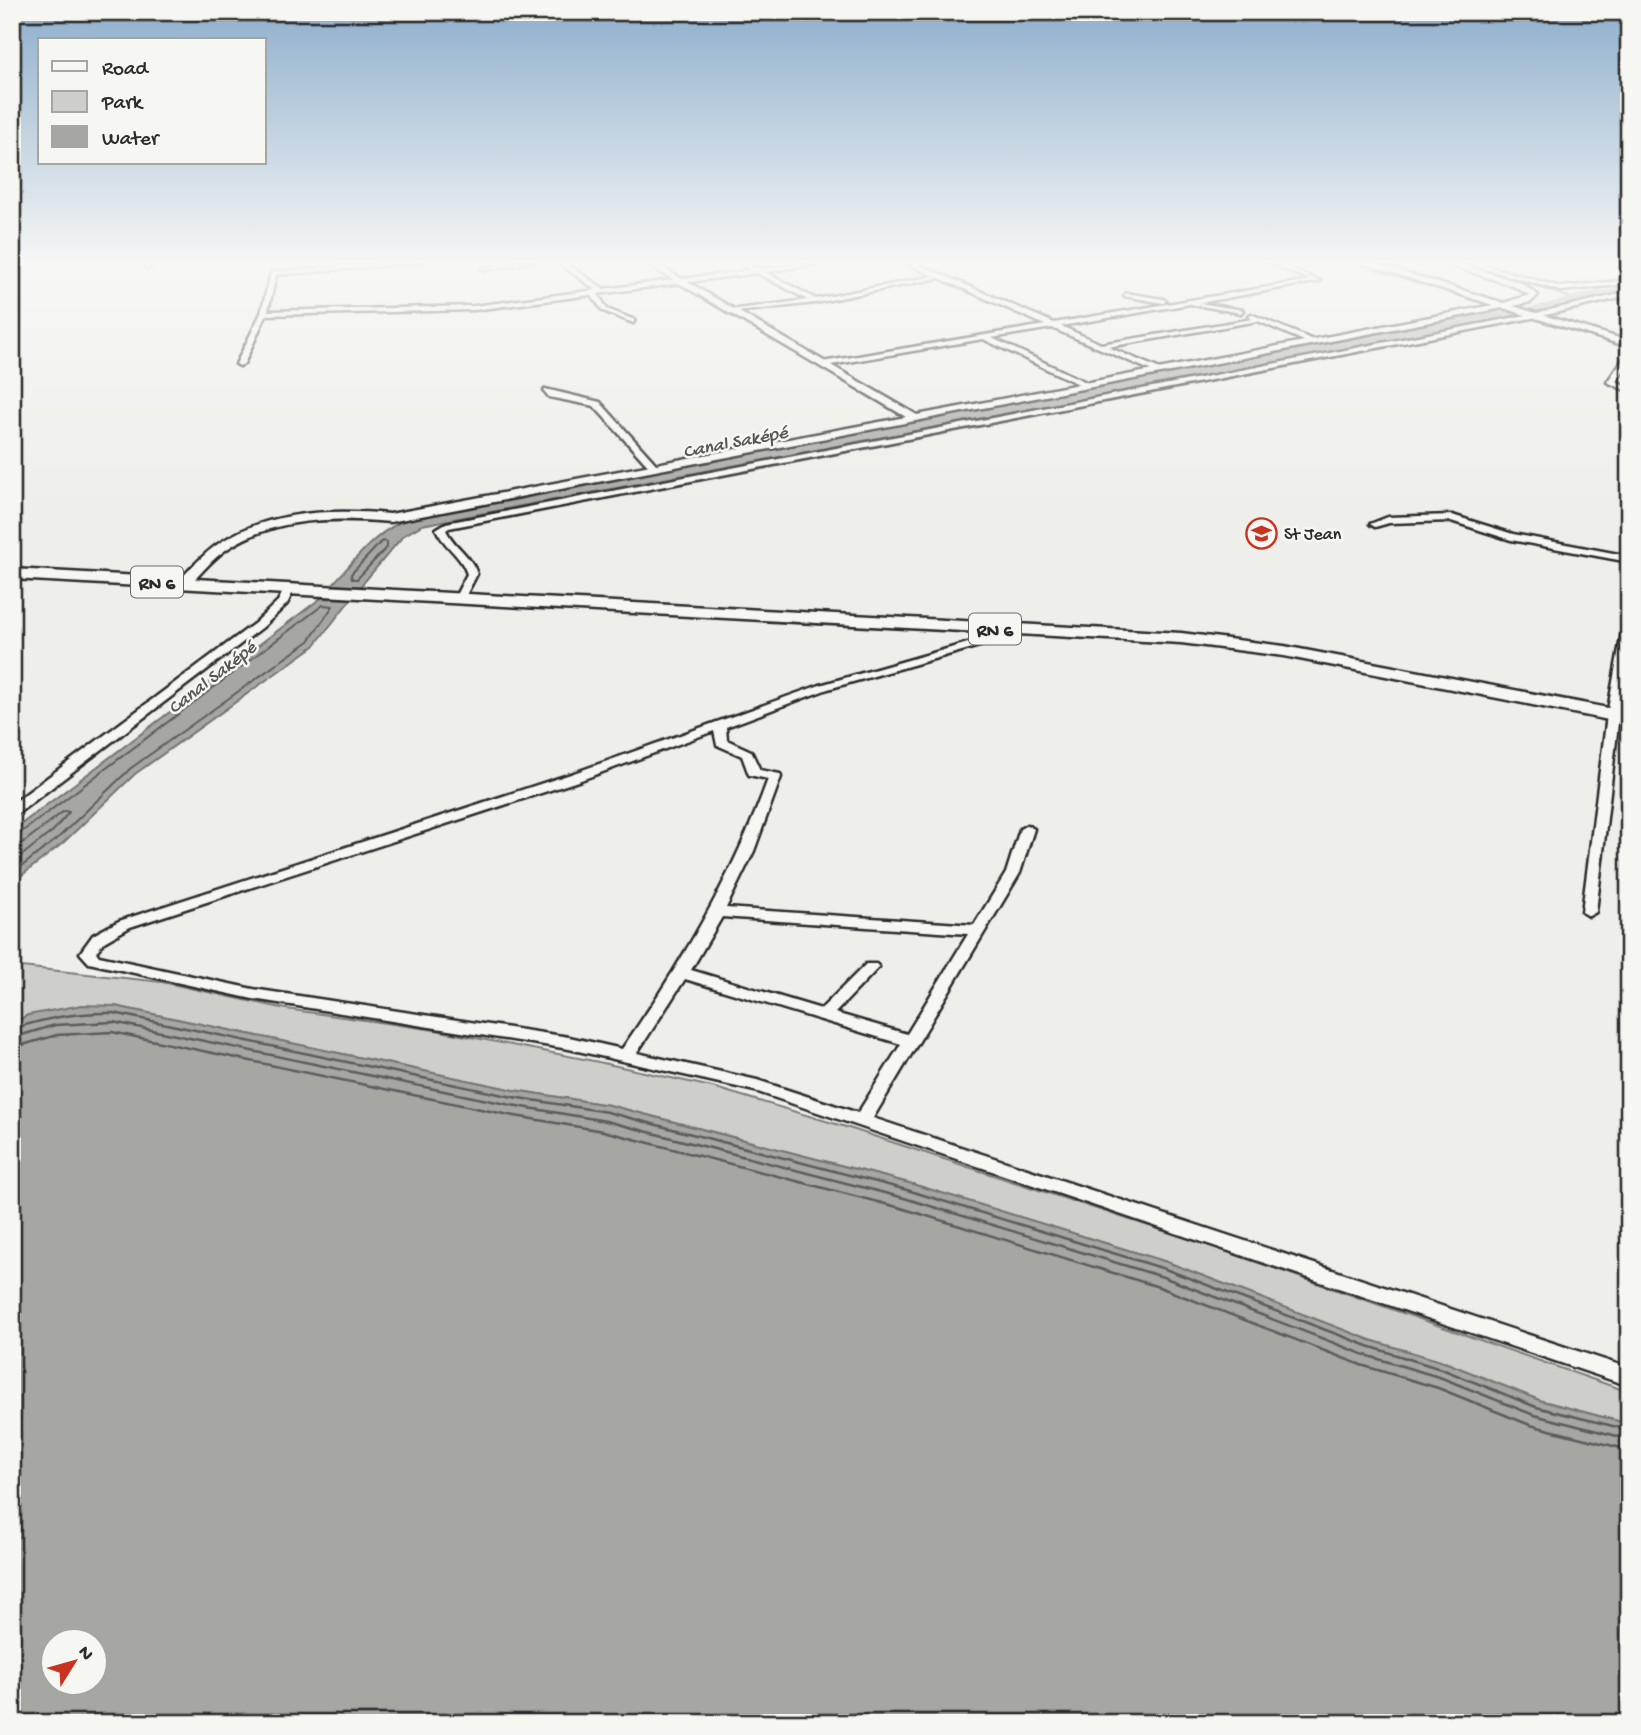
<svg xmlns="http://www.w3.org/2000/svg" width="1641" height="1735" font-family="'Gochi Hand',sans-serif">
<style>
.green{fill:#cececa;stroke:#7c7c7a;stroke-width:2}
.water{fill:#a6a6a3;stroke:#757573;stroke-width:2;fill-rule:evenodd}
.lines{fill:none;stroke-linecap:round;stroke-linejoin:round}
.shore-far1{stroke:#5c5c5b;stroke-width:2}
.shore{stroke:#5c5c5b;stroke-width:2.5}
.stream{stroke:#757573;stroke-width:2}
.canal{fill:#a6a6a3;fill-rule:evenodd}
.river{fill:#a6a6a3;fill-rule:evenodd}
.minor-casing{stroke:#2b2b2b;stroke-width:5}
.tertiary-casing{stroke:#2b2b2b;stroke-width:5}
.primary-casing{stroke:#2b2b2b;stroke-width:5}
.minor{fill:#f6f6f2;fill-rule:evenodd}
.tertiary{fill:#f6f6f2;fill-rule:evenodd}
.primary{fill:#f6f6f2;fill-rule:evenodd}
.labels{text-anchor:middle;stroke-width:5;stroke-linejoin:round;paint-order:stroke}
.far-poi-label{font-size:18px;fill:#2b2b2b;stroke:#f6f6f2;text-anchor:start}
.far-water-label{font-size:19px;font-style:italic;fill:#565655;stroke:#f6f6f2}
.shield{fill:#f6f6f2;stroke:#686867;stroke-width:2}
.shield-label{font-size:19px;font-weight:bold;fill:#2b2b2b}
</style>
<rect width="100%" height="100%" fill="#eeeeea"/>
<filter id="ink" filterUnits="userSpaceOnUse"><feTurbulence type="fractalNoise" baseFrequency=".0143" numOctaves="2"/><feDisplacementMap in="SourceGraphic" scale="14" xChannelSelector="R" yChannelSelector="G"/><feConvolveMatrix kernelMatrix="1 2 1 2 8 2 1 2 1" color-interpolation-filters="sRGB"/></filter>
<g filter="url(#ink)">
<!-- green -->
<polygon class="green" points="12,966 162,982 286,1009 435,1030 594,1061 712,1087 846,1127 1216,1248 1629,1392 1629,1424 1539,1400 1447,1363 1370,1340 1167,1262 909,1183 609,1105 514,1090 115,1006 12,1023"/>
<!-- water -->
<g class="water">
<path d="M1504 309 1524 315 422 525 403 536 360 587 332 585C356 559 377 529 411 518Z"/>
<polygon points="321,598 351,599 314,646 135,774 63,843 12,883 12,831"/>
<path d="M82 1005 115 1006 514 1090 609 1105 909 1183 1167 1262 1370 1340 1447 1363 1539 1400 1629 1424V1723H12V1023L28 1015ZM52 1640H94V1682H52Z"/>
</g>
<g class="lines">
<!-- shore-far1 -->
<g class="shore-far1">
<polygon points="382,541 387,542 387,547 357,579 352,579 351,574"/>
<polyline points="12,836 19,834 323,605 333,606 309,641 131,768 59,837 12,874"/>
<polyline points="12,845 24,842 64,811 69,812 53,831 12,863"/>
</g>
<!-- shore -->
<g class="shore">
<path d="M12 1029C47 1018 77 1012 114 1013L513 1097 607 1112 907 1190 1165 1269 1368 1346 1444 1370 1536 1407 1629 1430"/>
<polyline points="12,1038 55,1025 113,1022 511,1105 606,1121 904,1198 1163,1277 1365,1355 1442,1378 1534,1415 1629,1439"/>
<polyline points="12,1048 57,1035 112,1032 509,1115 603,1131 901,1208 1159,1287 1361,1365 1438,1388 1530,1425 1629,1450"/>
</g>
<!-- stream -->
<polyline class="stream" points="1456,262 1575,299"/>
<!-- canal -->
<polygon class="canal" points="1575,297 1578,301 1505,316 1501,314"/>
<!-- river -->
<polygon class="river" points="1629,286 1629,294 1575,303 1568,299 1575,295"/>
<defs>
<g id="minor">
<polygon points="140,262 147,262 152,267 147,268"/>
<polygon points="395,262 422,262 276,275 268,311 474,306 596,290 557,262 564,262 604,289 751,270 738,262 746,262 759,269 829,262 765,272 816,299 934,276 905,262 913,262 1054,323 1310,280 1267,262 1275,262 1320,281 1199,303 1243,310 1241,313 1190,304 1061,326 1101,344 1252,319 1248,316 1251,314 1318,342 1311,344 1258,321 1108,347 1160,369 1161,371 1157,373 1052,328 992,338 1088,383 1088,387 1085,387 983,339 825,366 821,364 822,362 1045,325 939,278 815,303 727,313 729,310 808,300 757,273 598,294 607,309 635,320 633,323 603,311 591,295 474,310 266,315 244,364 240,366 236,364 261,313 271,272"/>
<polygon points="517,262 534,262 484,270 481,268"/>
<polygon points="1464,262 1474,262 1560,287 1629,280 1629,284 1560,291"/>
<path d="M1629 292V296L1532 318 449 528 446 530C454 547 471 555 477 574L464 599 459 602 454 599 467 574C461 555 444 547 436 529L446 523 1532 314Z"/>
<polygon points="1126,293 1163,299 1166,301 1163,303 1124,296"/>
<polygon points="1626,355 1629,355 1629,363 1616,381 1629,387 1629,392 1607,382"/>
<polygon points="545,389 600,402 656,464 656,468 650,468 594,406 549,397 544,391"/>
<polygon points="1452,515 1513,534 1629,556 1629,562 1511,540 1451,521 1389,523 1375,527 1370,524 1388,517"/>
<polygon points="289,587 294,590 287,604 263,627 17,814 12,815 12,804 255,623 278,601 285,588"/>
<polygon points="1629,618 1629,656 1619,715 1596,912 1589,916 1582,912 1607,715 1624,621"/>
<path d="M1009 626 1014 629 1013 631 990 643 828 689 726 727 727 740 751 751 760 770 780 774 781 777 754 851 726 908 974 925 1006 873 1020 829 1027 825 1034 829 1020 873 873 1118 1629 1368V1386L755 1091 569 1049 253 999 89 963 80 953 93 935 119 921 571 774 820 685 982 639ZM714 731 717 745 742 756 749 775 768 779C733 877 681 964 622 1049L569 1037 253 989 99 956 96 952 104 942 130 927 581 780ZM722 917 968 934 907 1034 835 1013 876 970 879 967 876 964H866L821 1009 691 970ZM685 979 901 1044 858 1113 757 1080 637 1053Z"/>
</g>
<path id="tertiary" d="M643 262H653L917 415 1493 305 1358 262H1370L1504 303 1529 295 1515 287 1442 262H1454L1521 283 1538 295 1531 302 1513 306 1629 341V347L1503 308 390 522C334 517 275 517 227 549 212 559 200 574 188 587H178V581C191 569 203 554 218 544 268 510 332 509 390 514L906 417Z"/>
<polygon id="primary" points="12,569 1181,633 1284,646 1629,712 1629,724 1284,656 1181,643 12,579"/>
</defs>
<!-- minor casing -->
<use href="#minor" class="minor-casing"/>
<!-- tertiary casing -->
<use href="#tertiary" class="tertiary-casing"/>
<!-- primary casing -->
<use href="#primary" class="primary-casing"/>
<!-- minor -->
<use href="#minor" class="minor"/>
<!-- tertiary -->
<use href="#tertiary" class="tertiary"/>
<!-- primary -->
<use href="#primary" class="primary"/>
</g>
</g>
<!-- sky -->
<linearGradient id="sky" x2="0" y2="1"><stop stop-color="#8daecc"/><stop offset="0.52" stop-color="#f7f7f6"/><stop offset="1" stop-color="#f7f7f6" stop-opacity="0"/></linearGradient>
<rect width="1641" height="505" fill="url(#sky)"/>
<!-- icons -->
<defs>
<symbol id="school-ring" viewBox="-11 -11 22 22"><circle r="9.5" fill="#f6f6f2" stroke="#c8321e" stroke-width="1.5"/><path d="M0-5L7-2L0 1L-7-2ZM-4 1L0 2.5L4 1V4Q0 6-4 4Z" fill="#c8321e"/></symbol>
</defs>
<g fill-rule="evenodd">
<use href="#school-ring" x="1244" y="516" width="35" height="35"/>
</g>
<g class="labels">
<!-- far-poi labels -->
<g class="far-poi-label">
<text x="1284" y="539">St Jean</text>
</g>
<!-- far-water labels -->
<g class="far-water-label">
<text transform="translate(735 440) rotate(-11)" y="7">Canal Saképé</text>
<text transform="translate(211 676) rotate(-38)" y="7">Canal Saképé</text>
</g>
<!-- shield labels -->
<g class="shield">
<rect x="131" y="566.5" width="52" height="31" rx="5"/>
<rect x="969" y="613.5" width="52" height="31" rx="5"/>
</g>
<g class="shield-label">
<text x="157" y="589">RN 6</text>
<text x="995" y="636">RN 6</text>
</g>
</g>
<!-- margin -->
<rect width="1641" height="1735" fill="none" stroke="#f6f6f2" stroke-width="42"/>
<rect x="21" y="21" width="1599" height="1693" fill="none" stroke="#2b2b2b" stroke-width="2.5" filter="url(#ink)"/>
<!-- legend -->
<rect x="38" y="38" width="228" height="126" fill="#f6f6f2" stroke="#a5a5a2" stroke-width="2"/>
<rect x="52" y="61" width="35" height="10" fill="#f6f6f2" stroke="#a5a5a2" stroke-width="2"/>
<text x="102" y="74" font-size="21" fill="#2b2b2b">Road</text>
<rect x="52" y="91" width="35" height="21" fill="#cececa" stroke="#a5a5a2" stroke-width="2"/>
<text x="102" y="108" font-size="21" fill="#2b2b2b">Park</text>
<rect x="52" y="126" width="35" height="21" fill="#a6a6a3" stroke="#a5a5a2" stroke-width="2"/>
<text x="102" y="144" font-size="21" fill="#2b2b2b">Water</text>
<!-- north arrow -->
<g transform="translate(74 1662) rotate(53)"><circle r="33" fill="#f6f6f2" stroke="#a5a5a2" stroke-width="2"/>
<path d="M0-5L12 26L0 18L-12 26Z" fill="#c8321e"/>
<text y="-10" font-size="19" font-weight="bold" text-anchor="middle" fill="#2b2b2b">N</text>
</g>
</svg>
